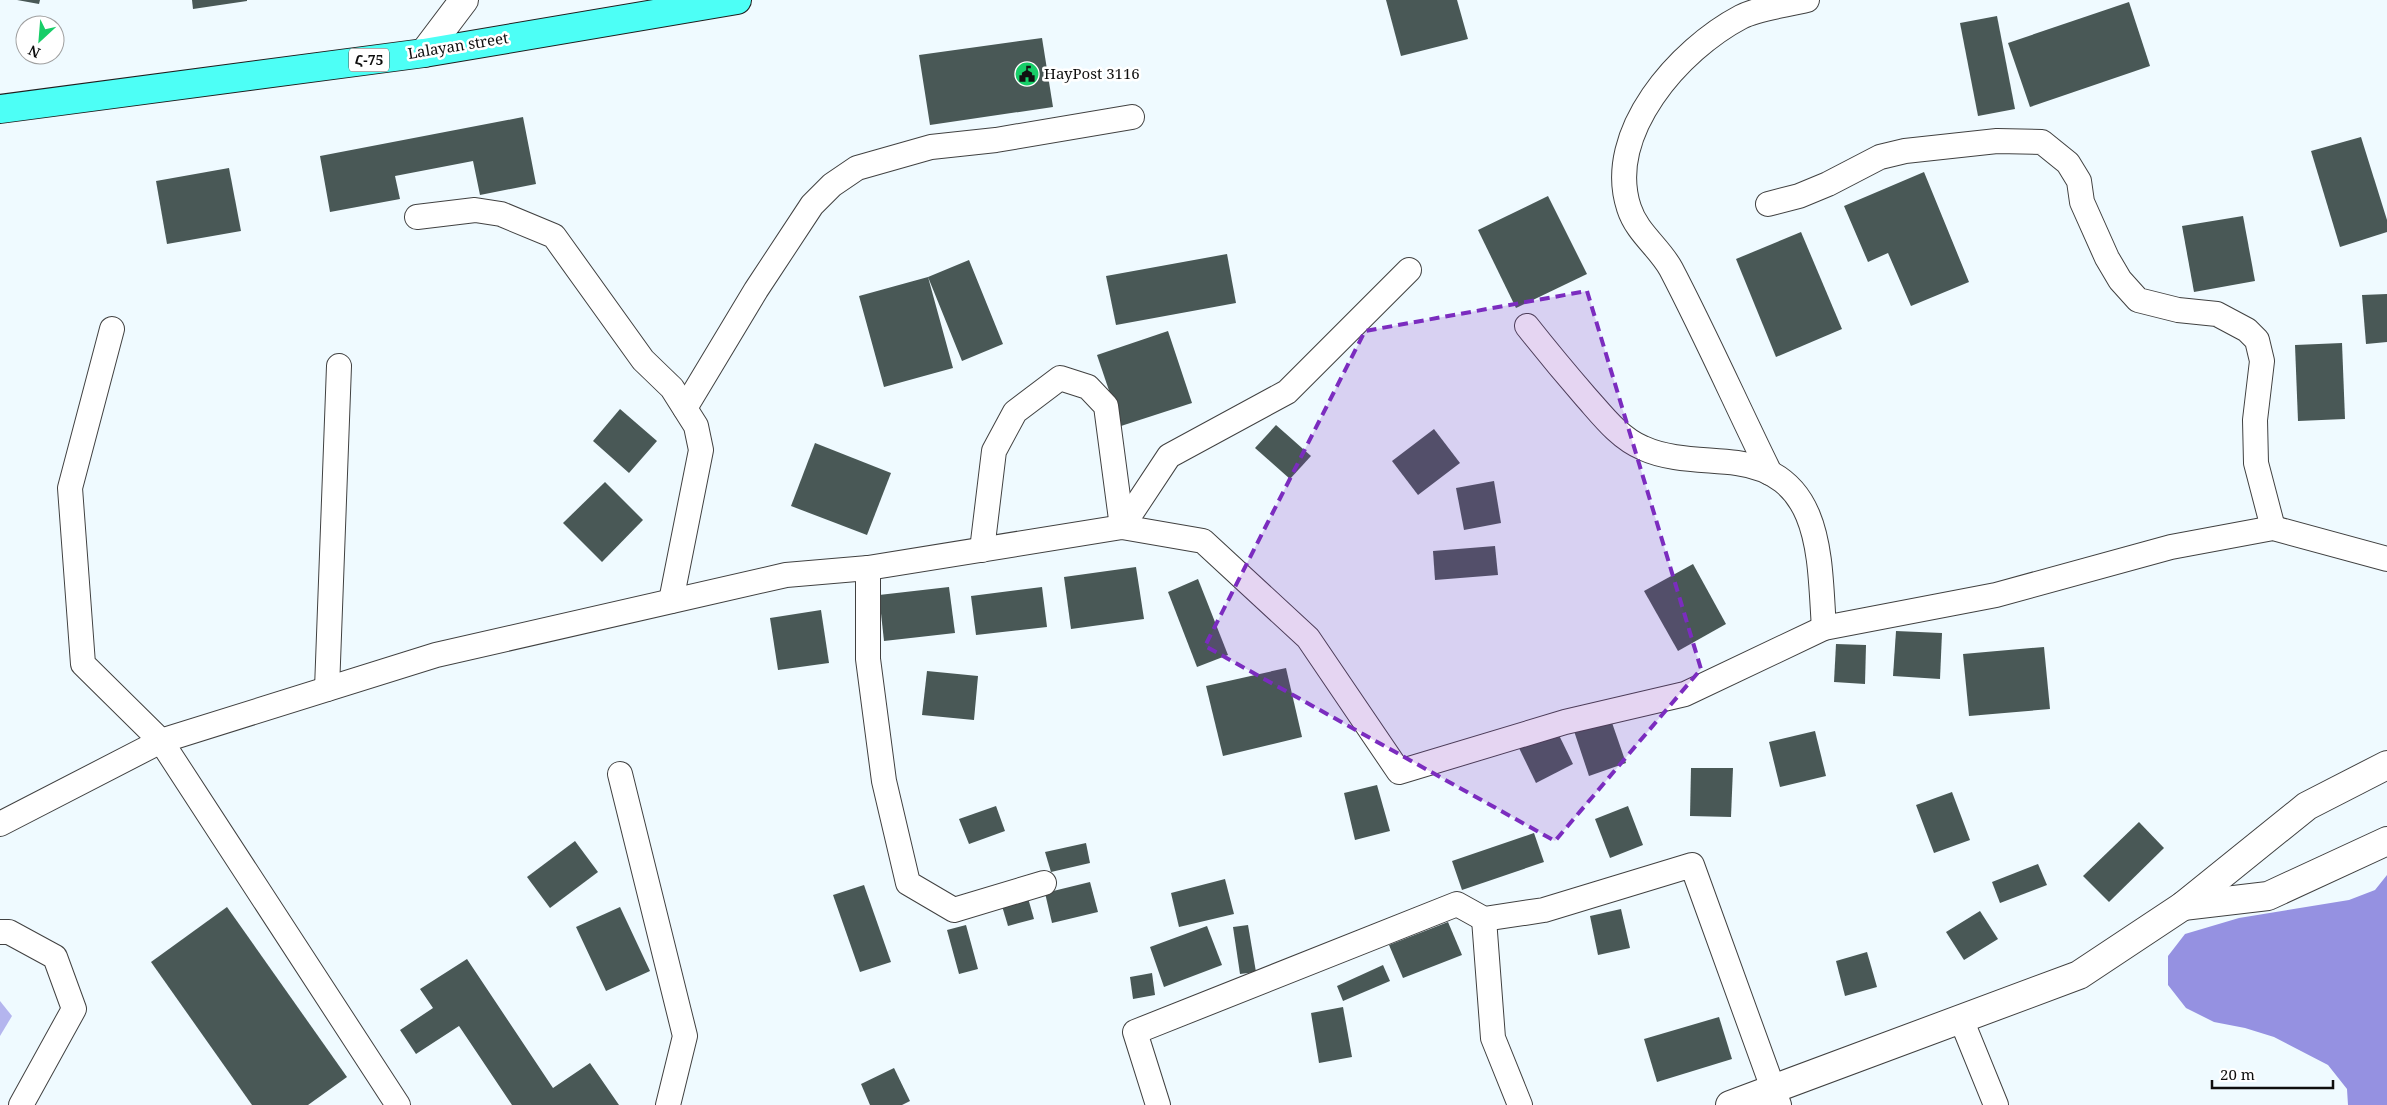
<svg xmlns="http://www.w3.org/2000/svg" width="2387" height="1105" font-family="'Noto Serif','Noto Sans Armenian',serif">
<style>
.green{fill:#b4b5ee}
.forest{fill:#9591e1}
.building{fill:#495856}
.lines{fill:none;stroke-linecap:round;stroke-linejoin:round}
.lane-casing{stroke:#414141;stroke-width:26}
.street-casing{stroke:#414141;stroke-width:30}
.highway-casing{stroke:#1f1f1f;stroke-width:30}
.lane{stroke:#fff;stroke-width:24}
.street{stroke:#fff;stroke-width:28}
.highway{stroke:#4dfff6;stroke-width:28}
.marked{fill:#7b2cbf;fill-opacity:0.2;stroke:#7b2cbf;stroke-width:4;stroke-dasharray:10 6;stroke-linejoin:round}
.labels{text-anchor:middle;stroke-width:5;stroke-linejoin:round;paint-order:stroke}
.shield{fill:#fff;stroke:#565656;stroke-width:1}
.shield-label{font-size:14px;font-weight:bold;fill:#0e0e0e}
.street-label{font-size:15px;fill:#0e0e0e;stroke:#fff}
.poi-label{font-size:15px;fill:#0e0e0e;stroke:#fff;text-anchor:start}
</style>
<rect width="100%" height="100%" fill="#effaff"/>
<!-- green -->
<polygon class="green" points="0,1001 12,1016 0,1036"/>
<!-- forest -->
<polygon class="forest" points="2387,875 2387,1105 2348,1105 2347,1089 2328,1065 2274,1037 2245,1028 2214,1022 2186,1008 2168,985 2168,956 2185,934 2239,918 2349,900 2375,890"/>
<!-- building -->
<g class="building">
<polygon points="17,0 40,0 39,4"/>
<polygon points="192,0 247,0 247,1 193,9"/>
<polygon points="1386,0 1457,0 1468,39 1401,56"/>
<polygon points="2129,2 2150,66 2030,107 2008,43"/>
<polygon points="1997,16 2015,109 1978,116 1960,23"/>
<polygon points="1042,38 1053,107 930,125 919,55"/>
<polygon points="523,117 536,184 480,195 473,161 395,176 400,199 330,212 320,156"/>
<polygon points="2361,137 2387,220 2387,232 2340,247 2311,151"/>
<polygon points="229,168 241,231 167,244 156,181"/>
<polygon points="1924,172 1969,282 1911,306 1888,253 1868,262 1844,206"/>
<polygon points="1548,196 1587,274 1516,308 1478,230"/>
<polygon points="2243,216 2255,281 2194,292 2182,226"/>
<polygon points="1801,232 1842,329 1776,357 1736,259"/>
<polygon points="1227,254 1236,303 1116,325 1106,276"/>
<polygon points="969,260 1003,344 962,361 928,277 953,368 884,387 859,296 928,277"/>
<polygon points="2387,294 2387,342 2366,344 2362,295"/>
<polygon points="1168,331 1192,403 1121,426 1097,355"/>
<polygon points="2342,343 2345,419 2298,421 2295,345"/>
<polygon points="620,409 657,441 629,473 593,441"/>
<polygon points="1276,425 1311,456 1290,479 1255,448"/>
<polygon points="1434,429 1460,463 1418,495 1392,461"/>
<polygon points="815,443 891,473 867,535 791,506"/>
<polygon points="1494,481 1501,523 1464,530 1456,488"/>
<polygon points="605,482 643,520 602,562 563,523"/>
<polygon points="1495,546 1498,575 1435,580 1433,551"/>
<polygon points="1693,564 1726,624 1678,651 1644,591"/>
<polygon points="1136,567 1144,619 1071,629 1064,577"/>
<polygon points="1198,579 1228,655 1197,667 1168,592"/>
<polygon points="949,587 955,633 884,641 879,595"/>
<polygon points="1042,587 1047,627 976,635 971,596"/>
<polygon points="821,610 829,663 778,670 770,618"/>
<polygon points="1896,631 1942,633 1940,679 1893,676"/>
<polygon points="1836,644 1866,645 1865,684 1834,682"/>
<polygon points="2044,647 2050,709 1969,716 1963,654"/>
<polygon points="1286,668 1302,737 1223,756 1206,686"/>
<polygon points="927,671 978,676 974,720 922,715"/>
<polygon points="1610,717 1626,763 1589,776 1574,731"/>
<polygon points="1556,729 1573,764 1536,783 1519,748"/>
<polygon points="1815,731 1826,776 1780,787 1769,742"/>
<polygon points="1691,768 1733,768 1731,817 1690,816"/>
<polygon points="1377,785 1390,831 1355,840 1344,793"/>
<polygon points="1952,792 1970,840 1934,853 1916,805"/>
<polygon points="996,806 1005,831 969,844 959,819"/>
<polygon points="1628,806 1643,845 1610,858 1595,819"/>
<polygon points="2139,822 2164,848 2109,902 2083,876"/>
<polygon points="1534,833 1544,862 1462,890 1452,861"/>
<polygon points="575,841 598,872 550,908 527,877"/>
<polygon points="1086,843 1090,863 1051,872 1045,852"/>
<polygon points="2038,864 2047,885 2000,903 1992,882"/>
<polygon points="1225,879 1234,914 1179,927 1171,893"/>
<polygon points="1090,882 1098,912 1052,923 1045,893"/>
<polygon points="864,885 891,962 860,972 833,895"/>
<polygon points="1028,898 1034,919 1008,926 1002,906"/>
<polygon points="227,907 347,1077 308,1105 252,1105 151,962"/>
<polygon points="620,907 650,971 606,991 576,927"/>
<polygon points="1621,909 1630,948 1598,955 1590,916"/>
<polygon points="1980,911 1998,939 1964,960 1946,932"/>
<polygon points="1448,922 1462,955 1403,978 1389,945"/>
<polygon points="966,925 978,969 959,974 947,930"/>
<polygon points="1248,925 1256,972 1240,974 1233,927"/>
<polygon points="1207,926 1222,965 1164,987 1150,947"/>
<polygon points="1867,952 1877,987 1845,996 1836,961"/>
<polygon points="467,959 553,1088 590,1063 619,1105 512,1105 459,1026 416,1054 400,1030 433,1008 420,989"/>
<polygon points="1383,965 1390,981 1343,1001 1337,986"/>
<polygon points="1152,973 1155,995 1133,999 1130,977"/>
<polygon points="1343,1007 1352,1057 1319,1063 1311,1013"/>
<polygon points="1719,1017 1732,1059 1657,1082 1644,1039"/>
<polygon points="894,1068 910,1101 902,1105 870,1105 861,1084"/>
</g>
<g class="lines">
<defs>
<g id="lane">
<polyline points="1768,204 1799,196 1828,184 1880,157 1905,151 1997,141 2042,142 2068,163 2079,181 2082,202 2107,258 2120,280 2138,300 2178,310 2217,314 2247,330 2257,340 2262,361 2255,420 2256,463 2273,528"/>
<polyline points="417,217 475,210 501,214 554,236 643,360 672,388 696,426 701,450 671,601"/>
<path d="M1527 326C1546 350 1565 373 1585 396 1602 415 1619 438 1643 448 1671 461 1707 459 1737 463 1824 475 1819 560 1824 628"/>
<polyline points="112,329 70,488 83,664 161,741 398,1105"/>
<polyline points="685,408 756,290 812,205 832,185 857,168 931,147 996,140 1132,117"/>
<path d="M1770 473C1737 406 1706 336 1671 269 1659 247 1637 233 1629 208 1604 133 1680 49 1741 17 1758 8 1788 5 1807 0"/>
<polyline points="1122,527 1169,456 1287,392 1409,270"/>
<polyline points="982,550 994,451 1015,412 1060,378 1088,387 1106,406 1122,527"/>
<polyline points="868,568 868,659 884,781 908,883 954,910 1044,883"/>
<polyline points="327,689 339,366"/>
<polyline points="620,774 685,1036 668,1105"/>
<polyline points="0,824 161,741 436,655 786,575 868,568 1122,527 1203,541 1308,638 1399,772 1565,722 1685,694 1824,628 1996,595 2171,547 2273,528 2387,559"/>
<polyline points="1484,919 1493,1038 1520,1105"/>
<polyline points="0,932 9,932 55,957 74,1009 21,1105"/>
<polyline points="1961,1019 1996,1105"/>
<polyline points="1158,1105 1135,1032 1457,904 1484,919 1544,910 1692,865 1779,1105"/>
</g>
<g id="street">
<polyline points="424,53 464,0"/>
<polyline points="2183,906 2268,896 2387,841"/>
<polyline points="1730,1105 2079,975 2183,906 2307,806 2387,765"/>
</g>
<polyline id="highway" points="0,109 424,53 737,0"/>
</defs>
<!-- lane casing -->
<use href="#lane" class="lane-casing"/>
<!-- street casing -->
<use href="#street" class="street-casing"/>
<!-- highway casing -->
<use href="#highway" class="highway-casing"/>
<!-- lane -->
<use href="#lane" class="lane"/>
<!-- street -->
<use href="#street" class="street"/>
<!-- highway -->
<use href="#highway" class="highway"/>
</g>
<!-- marked area -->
<path class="marked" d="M1587 291 1701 669 1555 841 1205 646 1365 331Z"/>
<!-- icons -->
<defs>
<symbol id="civic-disc" viewBox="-11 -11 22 22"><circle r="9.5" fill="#17cd68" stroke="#fff"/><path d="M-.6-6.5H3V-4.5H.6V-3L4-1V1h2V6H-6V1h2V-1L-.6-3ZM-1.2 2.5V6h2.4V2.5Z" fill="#111"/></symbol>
</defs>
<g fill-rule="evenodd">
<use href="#civic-disc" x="1013" y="60" width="28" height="28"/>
</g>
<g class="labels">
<!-- shield labels -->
<rect class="shield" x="349" y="48.5" width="40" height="23" rx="4"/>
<g class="shield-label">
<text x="369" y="65">Հ-75</text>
</g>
<!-- street labels -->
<g class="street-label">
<text transform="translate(458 46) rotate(-9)" y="5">Lalayan street</text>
</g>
<!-- poi labels -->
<g class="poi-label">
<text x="1044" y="79">HayPost 3116</text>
</g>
</g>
<!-- north arrow -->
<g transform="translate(40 40) rotate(206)"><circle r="24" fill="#ffffff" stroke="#9f9f9f"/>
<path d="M0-4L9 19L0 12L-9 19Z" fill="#17cd68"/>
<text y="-8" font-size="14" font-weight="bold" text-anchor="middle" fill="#0e0e0e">N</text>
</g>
<!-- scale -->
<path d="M2212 1080v8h121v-8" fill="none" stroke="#0e0e0e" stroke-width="2.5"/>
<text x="2220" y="1080" font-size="15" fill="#0e0e0e" stroke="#ffffff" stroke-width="4" paint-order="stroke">20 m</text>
</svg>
